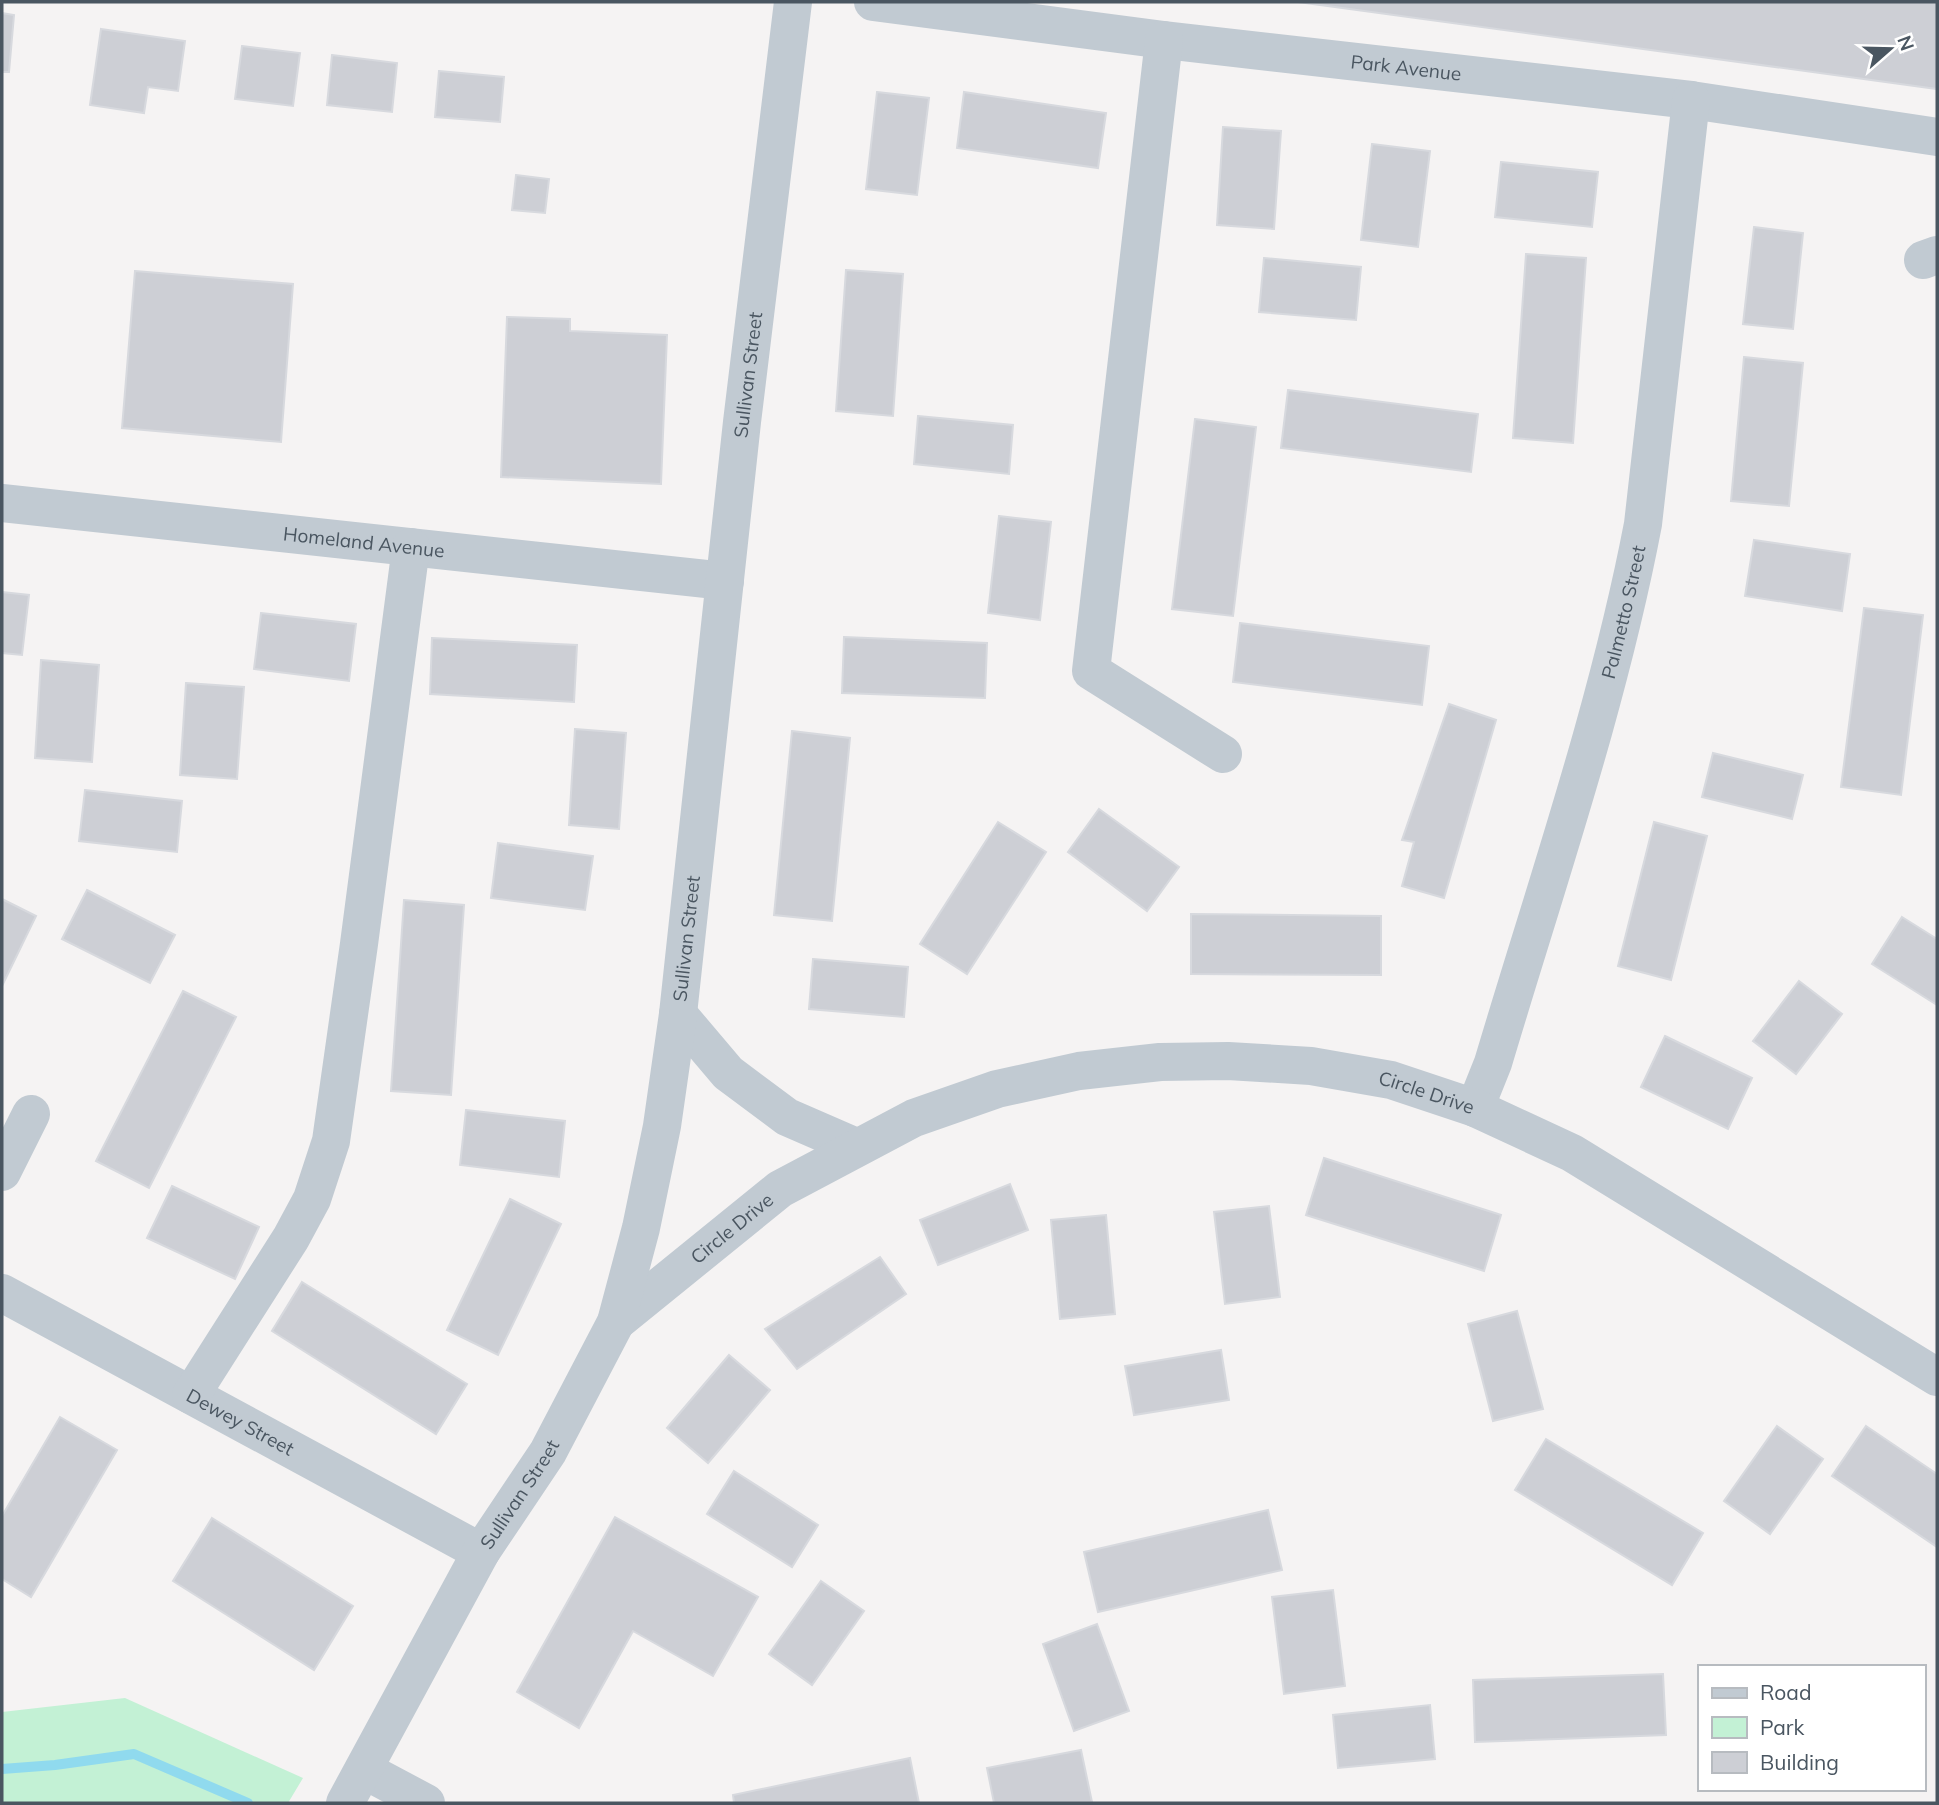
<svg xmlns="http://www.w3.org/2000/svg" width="1939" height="1805" font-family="Mulish,sans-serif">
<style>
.green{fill:#c3f1d5}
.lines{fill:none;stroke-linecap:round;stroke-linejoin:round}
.stream{stroke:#90daee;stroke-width:10}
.building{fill:#cdcfd5;stroke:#d7d9de;stroke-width:2}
.minor{stroke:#c1cad2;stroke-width:38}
.labels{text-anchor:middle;stroke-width:7;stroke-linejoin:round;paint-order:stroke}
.street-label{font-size:19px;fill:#4a5661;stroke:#fff}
</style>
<rect width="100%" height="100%" fill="#f5f3f3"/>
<!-- green -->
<polygon class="green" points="125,1698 303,1778 288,1803 2,1803 2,1712"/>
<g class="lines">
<!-- stream -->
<polyline class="stream" points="2,1769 55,1765 134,1754 248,1803"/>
</g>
<!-- building -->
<g class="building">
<polygon points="1298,2 1937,2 1937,89"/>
<polygon points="2,13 14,15 9,72 2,72"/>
<polygon points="101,29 185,41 178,91 148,87 144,113 90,105"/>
<polygon points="242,46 300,53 293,106 235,99"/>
<polygon points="332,55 397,63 392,112 327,105"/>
<polygon points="439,71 504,77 500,122 435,117"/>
<polygon points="877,92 929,98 917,195 866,189"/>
<polygon points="964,92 1106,113 1098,168 957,148"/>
<polygon points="1223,127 1281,131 1274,229 1217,225"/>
<polygon points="1372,144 1430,151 1418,247 1361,240"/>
<polygon points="1501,162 1598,172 1592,227 1495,217"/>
<polygon points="516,175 549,179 545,213 512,210"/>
<polygon points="1754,227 1803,233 1793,329 1743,324"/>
<polygon points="1526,254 1586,258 1573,443 1513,438"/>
<polygon points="1264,258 1361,267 1356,320 1259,312"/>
<polygon points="846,270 903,274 893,416 836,411"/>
<polygon points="135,271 293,284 281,442 122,428"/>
<polygon points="507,317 570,319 570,331 667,335 661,484 501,477"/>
<polygon points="1744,357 1803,363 1789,506 1731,501"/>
<polygon points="1288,390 1478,414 1471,472 1281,448"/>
<polygon points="918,416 1013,425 1009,474 914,464"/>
<polygon points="1195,419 1256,427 1233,616 1172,609"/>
<polygon points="999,516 1051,522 1040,620 988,613"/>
<polygon points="1754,540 1850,554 1842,611 1745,596"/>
<polygon points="2,592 29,595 22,655 2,653"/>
<polygon points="1864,608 1923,615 1901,795 1841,787"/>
<polygon points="261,613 356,624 349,681 254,669"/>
<polygon points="1240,623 1429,646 1422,705 1233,682"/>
<polygon points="844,637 987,643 985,698 842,693"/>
<polygon points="432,638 577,645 574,702 430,694"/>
<polygon points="41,660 99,665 92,762 35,758"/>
<polygon points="186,683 244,687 237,779 180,775"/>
<polygon points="1449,704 1496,720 1444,898 1402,886 1414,842 1402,840"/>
<polygon points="575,729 626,733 619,829 569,825"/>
<polygon points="792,731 850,738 832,921 774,915"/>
<polygon points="1713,753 1803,775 1792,819 1702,797"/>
<polygon points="85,790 182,801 177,852 79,841"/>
<polygon points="1099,809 1179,867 1147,911 1068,852"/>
<polygon points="998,822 1046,852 967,974 920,944"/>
<polygon points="1654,822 1707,836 1671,980 1618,966"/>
<polygon points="498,843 593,856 585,910 491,898"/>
<polygon points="87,890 175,935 150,983 62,939"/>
<polygon points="2,899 36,916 2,986"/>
<polygon points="404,900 464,905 451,1095 391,1091"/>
<polygon points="1191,914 1381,916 1381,975 1191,974"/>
<polygon points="1902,917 1937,939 1937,1005 1872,964"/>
<polygon points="813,959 908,967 904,1017 809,1009"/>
<polygon points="1799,981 1842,1014 1796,1074 1753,1041"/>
<polygon points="183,991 236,1017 149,1188 96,1161"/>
<polygon points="1665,1036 1752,1078 1728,1129 1641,1087"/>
<polygon points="466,1110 565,1121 559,1177 460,1165"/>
<polygon points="1324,1158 1501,1215 1484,1271 1306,1215"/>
<polygon points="1010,1184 1028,1230 938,1265 920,1220"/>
<polygon points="172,1186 259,1227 235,1279 147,1238"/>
<polygon points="510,1199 561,1224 498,1355 447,1330"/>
<polygon points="1269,1206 1280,1297 1225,1304 1214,1212"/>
<polygon points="1106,1215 1115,1314 1060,1319 1051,1220"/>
<polygon points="880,1257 906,1294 797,1369 765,1329"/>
<polygon points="302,1282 467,1384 436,1434 272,1331"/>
<polygon points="1517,1311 1543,1409 1493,1421 1468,1324"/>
<polygon points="1221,1350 1229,1400 1134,1415 1125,1366"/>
<polygon points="729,1355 770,1390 708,1463 667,1428"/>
<polygon points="60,1417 117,1450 31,1597 2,1579 2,1516"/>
<polygon points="1777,1426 1823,1459 1770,1534 1724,1501"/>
<polygon points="1866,1426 1937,1474 1937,1547 1832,1476"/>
<polygon points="1546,1439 1703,1533 1672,1585 1515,1490"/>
<polygon points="734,1471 818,1525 792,1567 707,1514"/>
<polygon points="1268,1510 1282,1570 1098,1612 1084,1552"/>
<polygon points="615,1517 758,1597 713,1676 633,1631 579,1728 517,1692"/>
<polygon points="212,1518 353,1606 314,1670 173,1581"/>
<polygon points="821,1581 864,1611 812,1685 769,1654"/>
<polygon points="1333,1590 1345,1686 1284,1694 1272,1597"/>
<polygon points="1097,1624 1129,1711 1074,1731 1043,1644"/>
<polygon points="1663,1674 1666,1735 1475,1742 1473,1680"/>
<polygon points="1430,1705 1435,1759 1338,1768 1333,1715"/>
<polygon points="1081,1750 1092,1802 994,1803 987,1768"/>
<polygon points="910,1758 919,1803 734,1803 733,1795"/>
</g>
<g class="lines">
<!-- minor -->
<g class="minor">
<path id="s1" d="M873 2 1164 40 1691 100 1937 137"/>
<polyline points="1164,40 1091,671 1223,754"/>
<polyline points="1923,260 1937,255"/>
<path id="s2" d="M2 503 725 581"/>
<polyline points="678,1014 728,1073 787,1117 856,1147"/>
<path id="s3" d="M1475 1108 1493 1063C1546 885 1608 707 1643 524L1691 100"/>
<polyline points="2,1172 31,1114"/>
<path id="s4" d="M2 1293 481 1552"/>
<path id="s5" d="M616 1322 780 1189 914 1118 997 1089 1079 1071 1160 1062 1228 1061 1311 1066 1391 1080 1475 1108 1572 1153 1937 1377"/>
<polyline points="191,1395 291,1238 312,1199 331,1141 359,944 411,547"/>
<polyline points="364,1770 426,1803"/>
<path id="s6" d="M345 1803 481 1552 548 1452 616 1322 641 1228 662 1126 678 1014 742 422 793 2"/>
</g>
</g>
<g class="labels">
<!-- street labels -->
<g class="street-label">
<text dy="7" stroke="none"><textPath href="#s1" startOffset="537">Park Avenue</textPath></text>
<text dy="7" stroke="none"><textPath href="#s6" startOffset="1510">Sullivan Street</textPath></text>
<text dy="7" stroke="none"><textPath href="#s2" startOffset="364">Homeland Avenue</textPath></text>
<text dy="7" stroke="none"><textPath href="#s3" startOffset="518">Palmetto Street</textPath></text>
<text dy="7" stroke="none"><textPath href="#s6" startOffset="943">Sullivan Street</textPath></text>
<text dy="7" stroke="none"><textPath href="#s5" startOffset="886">Circle Drive</textPath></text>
<text dy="7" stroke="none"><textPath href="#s5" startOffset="149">Circle Drive</textPath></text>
<text dy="7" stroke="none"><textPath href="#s4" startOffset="271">Dewey Street</textPath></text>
<text dy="7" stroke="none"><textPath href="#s6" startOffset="355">Sullivan Street</textPath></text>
</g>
</g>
<!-- border -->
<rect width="1939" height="1805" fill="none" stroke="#4a5661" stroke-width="7"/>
<!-- legend -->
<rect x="1698" y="1665" width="228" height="126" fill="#ffffff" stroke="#b7bbc0" stroke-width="2"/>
<rect x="1712" y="1688" width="35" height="10" fill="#c1cad2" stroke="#b7bbc0" stroke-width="2"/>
<text x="1760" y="1700" font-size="21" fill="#4a5661">Road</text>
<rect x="1712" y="1717" width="35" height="21" fill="#c3f1d5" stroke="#b7bbc0" stroke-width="2"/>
<text x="1760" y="1735" font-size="21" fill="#4a5661">Park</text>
<rect x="1712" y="1752" width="35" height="21" fill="#cdcfd5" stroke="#b7bbc0" stroke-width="2"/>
<text x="1760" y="1770" font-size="21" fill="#4a5661">Building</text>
<!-- north arrow -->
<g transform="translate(1890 49) rotate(70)" stroke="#ffffff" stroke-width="5" paint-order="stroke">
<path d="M0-5L12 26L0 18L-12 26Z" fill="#4a5661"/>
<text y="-10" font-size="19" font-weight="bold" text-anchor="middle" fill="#4a5661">N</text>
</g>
</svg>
